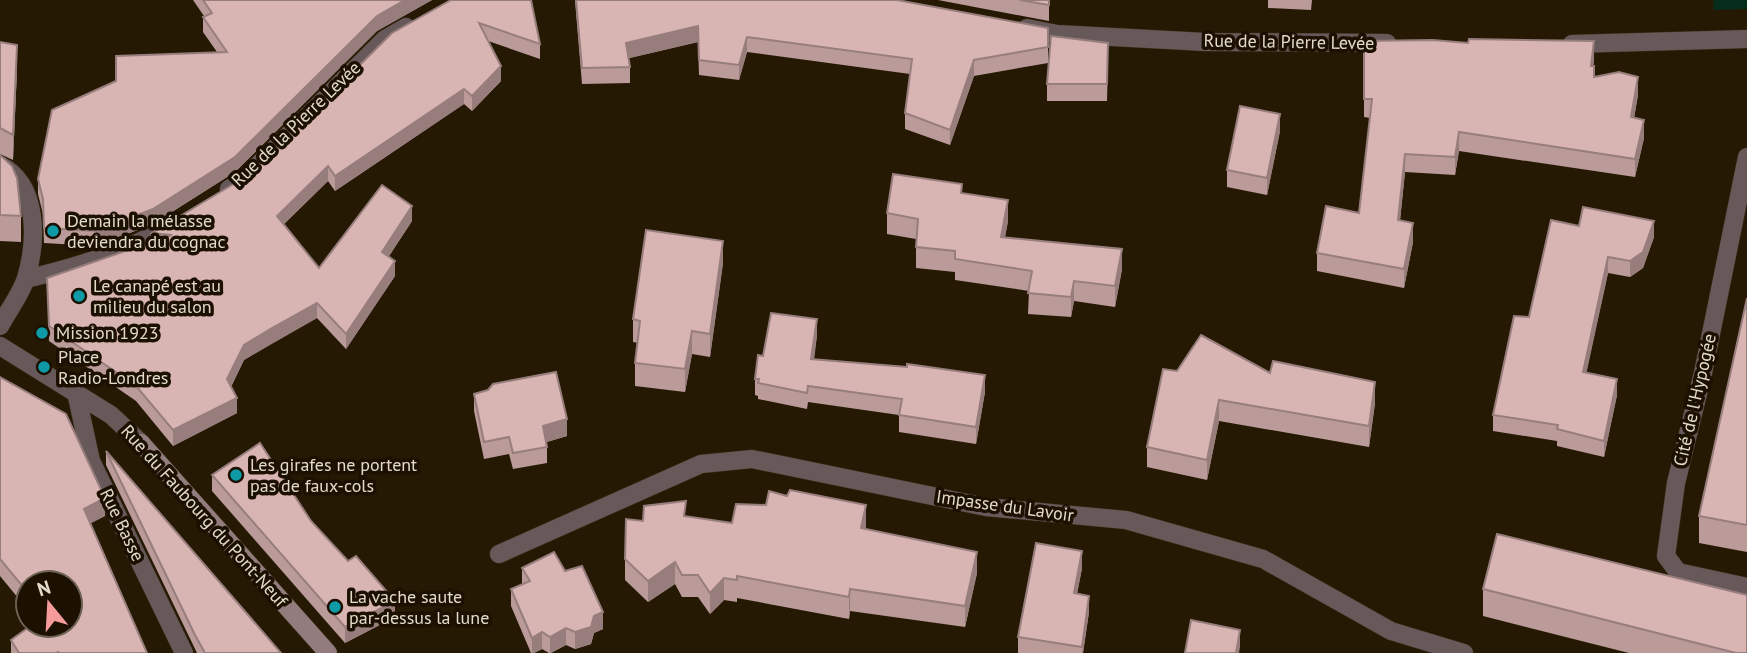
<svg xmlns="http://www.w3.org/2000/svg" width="1747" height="653" font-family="'PT Sans',sans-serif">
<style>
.green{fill:#062d1c}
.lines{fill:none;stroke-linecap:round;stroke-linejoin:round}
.street-casing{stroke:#40341f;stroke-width:19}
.secondary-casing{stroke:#40341f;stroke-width:19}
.street{stroke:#67595a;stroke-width:18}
.secondary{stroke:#927c7e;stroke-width:18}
.wall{fill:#ba9b9a}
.shaded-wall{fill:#977e7d}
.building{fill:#d8b4b3;stroke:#977e7d;stroke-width:2}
.culture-dot{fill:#0f9aa8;stroke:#1c1000;stroke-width:2.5}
.labels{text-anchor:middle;stroke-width:7;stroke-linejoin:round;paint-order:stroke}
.street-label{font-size:18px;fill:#e3dacc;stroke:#1c1000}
.poi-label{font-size:18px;fill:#e3dacc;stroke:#1c1000;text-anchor:start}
</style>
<rect width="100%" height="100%" fill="#261903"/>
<!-- green -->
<polygon class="green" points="1713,0 1747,0 1747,9 1714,10"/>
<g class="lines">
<defs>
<g id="street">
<polyline points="1027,28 1057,34 1205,42 1387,43"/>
<polyline points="1572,44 1747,39"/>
<polyline points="1747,157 1703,373 1676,483 1666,556 1678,572 1747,587"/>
<path d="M0 165C39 185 37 241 26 278 21 294 8 311 0 326"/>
<polyline points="229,189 242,181 385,39 406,27"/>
<path d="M26 279C76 267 128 252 172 224"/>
<polyline points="0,346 111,415 141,443"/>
<polyline points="76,392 91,461 184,653"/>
<polyline points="499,554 701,464 752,459 986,507 1126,520 1263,559 1391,631 1464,653"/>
</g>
<polyline id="secondary" points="141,443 328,653"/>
</defs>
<!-- street casing -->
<use href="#street" class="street-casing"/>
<!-- secondary casing -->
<use href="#secondary" class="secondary-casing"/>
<!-- street -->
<use href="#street" class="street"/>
<!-- secondary -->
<use href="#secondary" class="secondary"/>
</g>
<!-- wall -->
<g class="wall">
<polygon points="193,0 432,0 377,31 235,172 153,224 96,246 44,243 43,214 38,194 38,179 217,52 203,32 203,17 204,16"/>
<polygon points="451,0 540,44 540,59 488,41 501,81 472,111 464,104 335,191 328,181 284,224 319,268 412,221 389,256 395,276 346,349 317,318 272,343 244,360 231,387 237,413 173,446 136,401 49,341 47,278 152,241 152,233 250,174"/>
<polygon points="575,0 897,0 1048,28 1048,63 974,76 950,145 905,129 905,113 910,74 747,52 739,80 699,75 698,42 629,58 630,67 630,83 582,84"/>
<polygon points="938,0 1049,0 1049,21"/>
<polygon points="1268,0 1312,0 1311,10 1268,8"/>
<polygon points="1364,41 1594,60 1593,66 1594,77 1638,95 1634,118 1644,138 1635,177 1459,151 1455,175 1405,172 1400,221 1413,242 1404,288 1317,271 1317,253 1359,213 1370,118 1364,117"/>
<polygon points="0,42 17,70 13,160 0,154"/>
<polygon points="1108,59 1107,101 1047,101 1047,84"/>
<polygon points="1280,131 1267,195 1227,187 1227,170"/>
<polygon points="0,155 21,216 21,242 0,241"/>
<polygon points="962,193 1008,221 1005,237 1122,269 1115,307 1074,301 1071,317 1028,314 1029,291 955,280 955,272 916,268 916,239 887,234 887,213"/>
<polygon points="1579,226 1654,237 1643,268 1630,277 1608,273 1586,373 1617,395 1604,457 1557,446 1557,441 1493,431 1493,415 1529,317"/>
<polygon points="723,263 710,357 692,354 685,392 635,386 635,363 638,343 633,342 633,319"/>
<polygon points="1747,298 1747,552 1699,543 1699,516"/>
<polygon points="817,335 814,360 985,392 976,444 899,432 899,415 808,402 807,409 758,399 758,396 755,395 755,379 763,356"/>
<polygon points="1177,371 1270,373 1375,403 1369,447 1219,421 1207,480 1147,467 1147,447"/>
<polygon points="0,377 105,516 90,523 147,653 11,653 11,640 70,625 28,583 28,610 0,576"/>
<polygon points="474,394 567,436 547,442 547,463 513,469 509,454 484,459 474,411"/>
<polygon points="106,451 281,653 197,653 106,465"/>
<polygon points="212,475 395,617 345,643 212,491"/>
<polygon points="686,516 732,523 866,526 865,529 977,573 965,627 850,611 849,619 737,598 737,602 724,600 710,614 698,597 682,597 675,584 648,602 625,580 625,559 643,521"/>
<polygon points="522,568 565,571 603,629 594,633 591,644 575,649 566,645 551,653 549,653 542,649 534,653 531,653 511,606 511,589 522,584"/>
<polygon points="1082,568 1077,594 1089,612 1083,653 1018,653 1018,637"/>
<polygon points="1483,589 1747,653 1629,653 1483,616"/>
</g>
<!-- shaded-wall -->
<g class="shaded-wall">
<polygon points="405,0 432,0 377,31 235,172 153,224 96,246 96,231 377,16"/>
<polygon points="698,26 698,42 626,59 626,43"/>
<polygon points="747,37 747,52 739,80 739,65"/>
<polygon points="1594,41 1594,60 1591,84 1591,66"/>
<polygon points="17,45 17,70 13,160 13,135"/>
<polygon points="974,60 974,76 950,145 950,130"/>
<polygon points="501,66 501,81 472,111 472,96"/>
<polygon points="1638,77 1638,95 1631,135 1631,117"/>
<polygon points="464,89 464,104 335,191 335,176"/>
<polygon points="1280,114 1280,131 1267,195 1267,178"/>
<polygon points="1644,120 1644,138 1635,177 1635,159"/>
<polygon points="1459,132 1459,151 1455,175 1455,157"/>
<polygon points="1405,154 1405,172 1398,239 1398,220"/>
<polygon points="328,166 328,181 277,231 277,216"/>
<polygon points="1008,200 1008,221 1001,258 1001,237"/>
<polygon points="412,206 412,221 382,267 382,252"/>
<polygon points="1654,221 1654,237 1643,268 1630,277 1630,261"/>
<polygon points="1413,223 1413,242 1404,288 1404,269"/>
<polygon points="723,241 723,263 710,357 710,334"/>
<polygon points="1122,249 1122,269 1115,307 1115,286"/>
<polygon points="1608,257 1608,273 1583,389 1583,372"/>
<polygon points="395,261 395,276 346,349 346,334"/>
<polygon points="1074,281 1074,301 1071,317 1071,297"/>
<polygon points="317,303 317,318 244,360 227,395 227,379 244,345"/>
<polygon points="817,319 817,335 811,376 811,359"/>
<polygon points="692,331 692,354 685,392 685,369"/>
<polygon points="985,375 985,392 976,444 976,427"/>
<polygon points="1617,379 1617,395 1604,457 1604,441"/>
<polygon points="1375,382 1375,403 1369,447 1369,426"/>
<polygon points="237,398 237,413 173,446 173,430"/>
<polygon points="1219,400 1219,421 1207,480 1207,460"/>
<polygon points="567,419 567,436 543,443 543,426"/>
<polygon points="105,498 105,516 84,527 84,509"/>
<polygon points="866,505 866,526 861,550 861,528"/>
<polygon points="1082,551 1082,568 1074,610 1074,593"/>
<polygon points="977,552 977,573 965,627 965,606"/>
<polygon points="675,562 675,584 648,602 648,581"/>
<polygon points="724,578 724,600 710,614 710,593"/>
<polygon points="850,589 850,611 849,619 849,597"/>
<polygon points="1089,596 1089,612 1083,653 1082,653"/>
<polygon points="395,601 395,617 345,643 345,627"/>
<polygon points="603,612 603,629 594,633 591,644 575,649 575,632 594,616"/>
<polygon points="566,628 566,645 550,653 550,637"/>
<polygon points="1240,630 1240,647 1239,653 1236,653"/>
<polygon points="542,632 542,649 534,653 532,653 532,638"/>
</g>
<!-- building -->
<g class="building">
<polygon points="203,0 405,0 377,16 235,157 153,209 96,231 44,228 43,199 38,179 52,110 116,81 116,56 227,52 203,17 212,13"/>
<polygon points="451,0 531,0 540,44 479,23 501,66 472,96 464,89 335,176 328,166 277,216 319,268 382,185 412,206 382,252 395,261 346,334 317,303 272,328 244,345 227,379 237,398 173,430 136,386 49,326 47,278 172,235 152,233 250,174 392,33"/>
<polygon points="576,0 897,0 1048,28 1048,47 974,60 950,130 905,113 912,59 747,37 739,65 699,60 698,26 626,43 630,67 582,68"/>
<polygon points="1020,0 1049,0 1049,5"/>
<polygon points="1051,36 1108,43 1107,84 1047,84"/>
<polygon points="1469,39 1594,41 1591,66 1594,66 1594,77 1619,72 1638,77 1631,117 1644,120 1635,159 1459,132 1455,157 1405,154 1398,220 1413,223 1404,269 1317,253 1326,206 1359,213 1372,99 1364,99 1364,41 1433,40 1468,43"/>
<polygon points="0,42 17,45 13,135 0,128"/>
<polygon points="1240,106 1280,114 1267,178 1227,170"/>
<polygon points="0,155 12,166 17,178 21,216 0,215"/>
<polygon points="893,174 962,184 961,193 1008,200 1001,237 1122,249 1115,286 1074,281 1071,297 1028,293 1032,271 955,259 955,251 916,247 918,219 887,213"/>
<polygon points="1583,207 1654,221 1643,252 1630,261 1608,257 1583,372 1617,379 1604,441 1557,429 1558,425 1493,415 1514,316 1529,317 1551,220 1579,226"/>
<polygon points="646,230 723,241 710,334 692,331 685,369 635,363 640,321 633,319"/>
<polygon points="1747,298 1747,525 1699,516"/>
<polygon points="771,313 817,319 811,359 907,367 907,364 985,375 976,427 899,415 902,399 808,386 807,393 758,383 759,379 755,379 758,355 763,356"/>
<polygon points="1201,335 1270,373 1273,361 1375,382 1369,426 1219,400 1207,460 1147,447 1163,369 1177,371"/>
<polygon points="556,372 567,419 543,426 547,447 513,453 509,437 484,442 474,394 488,390 493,384"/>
<polygon points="0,377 66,414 105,498 84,509 147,653 59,653 58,652 56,653 19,653 11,640 32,625 70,625 70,583 28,583 28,593 0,559"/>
<polygon points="260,443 311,521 348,561 356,556 395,601 345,627 212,475"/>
<polygon points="106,451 281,653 205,653 195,635"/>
<polygon points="790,490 866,505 861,528 977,552 965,606 850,589 849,597 737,576 737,580 724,578 710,593 698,575 682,575 675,562 648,581 625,559 626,519 643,521 644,506 686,501 684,516 732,523 736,504 766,505 769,491 787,496"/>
<polygon points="1497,534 1747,595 1747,653 1736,653 1483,589"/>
<polygon points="1036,543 1082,551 1074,593 1089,596 1082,647 1018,637"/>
<polygon points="554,552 565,571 582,566 603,612 594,616 591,627 575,632 566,628 550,637 542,632 532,638 511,589 530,581 522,568"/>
<polygon points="1191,620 1240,630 1236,653 1185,653"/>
</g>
<!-- markers -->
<g class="culture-dot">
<circle cx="53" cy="231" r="7"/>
<circle cx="79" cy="296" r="7"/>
<circle cx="42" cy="333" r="7"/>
<circle cx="44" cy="367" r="7"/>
<circle cx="236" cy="475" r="7"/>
<circle cx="335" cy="607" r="7"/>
</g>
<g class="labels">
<!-- street labels -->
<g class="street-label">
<text transform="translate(1289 42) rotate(1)" y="6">Rue de la Pierre Levée</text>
<text transform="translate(296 124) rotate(-44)" y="6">Rue de la Pierre Levée</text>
<text transform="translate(1695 400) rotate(-77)" y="6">Cité de l'Hypogée</text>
<text transform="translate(1005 506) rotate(8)" y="6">Impasse du Lavoir</text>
<text transform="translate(204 516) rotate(48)" y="6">Rue du Faubourg du Pont-Neuf</text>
<text transform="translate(122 525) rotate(64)" y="6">Rue Basse</text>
</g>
<!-- poi labels -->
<g class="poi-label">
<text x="67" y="227">Demain la mélasse<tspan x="67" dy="21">deviendra du cognac</tspan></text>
<text x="93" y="292">Le canapé est au<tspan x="93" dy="21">milieu du salon</tspan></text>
<text x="56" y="339">Mission 1923</text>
<text x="58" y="363">Place<tspan x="58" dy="21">Radio-Londres</tspan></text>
<text x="250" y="471">Les girafes ne portent<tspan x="250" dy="21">pas de faux-cols</tspan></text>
<text x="349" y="603">La vache saute<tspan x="349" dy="21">par-dessus la lune</tspan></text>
</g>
</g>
<!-- north arrow -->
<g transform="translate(49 604) rotate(342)"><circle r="33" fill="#1c1000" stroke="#6c6152" stroke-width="2"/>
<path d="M0-5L12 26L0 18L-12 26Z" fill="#f59b9c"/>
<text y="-10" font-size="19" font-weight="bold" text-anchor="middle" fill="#e3dacc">N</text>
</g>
</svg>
